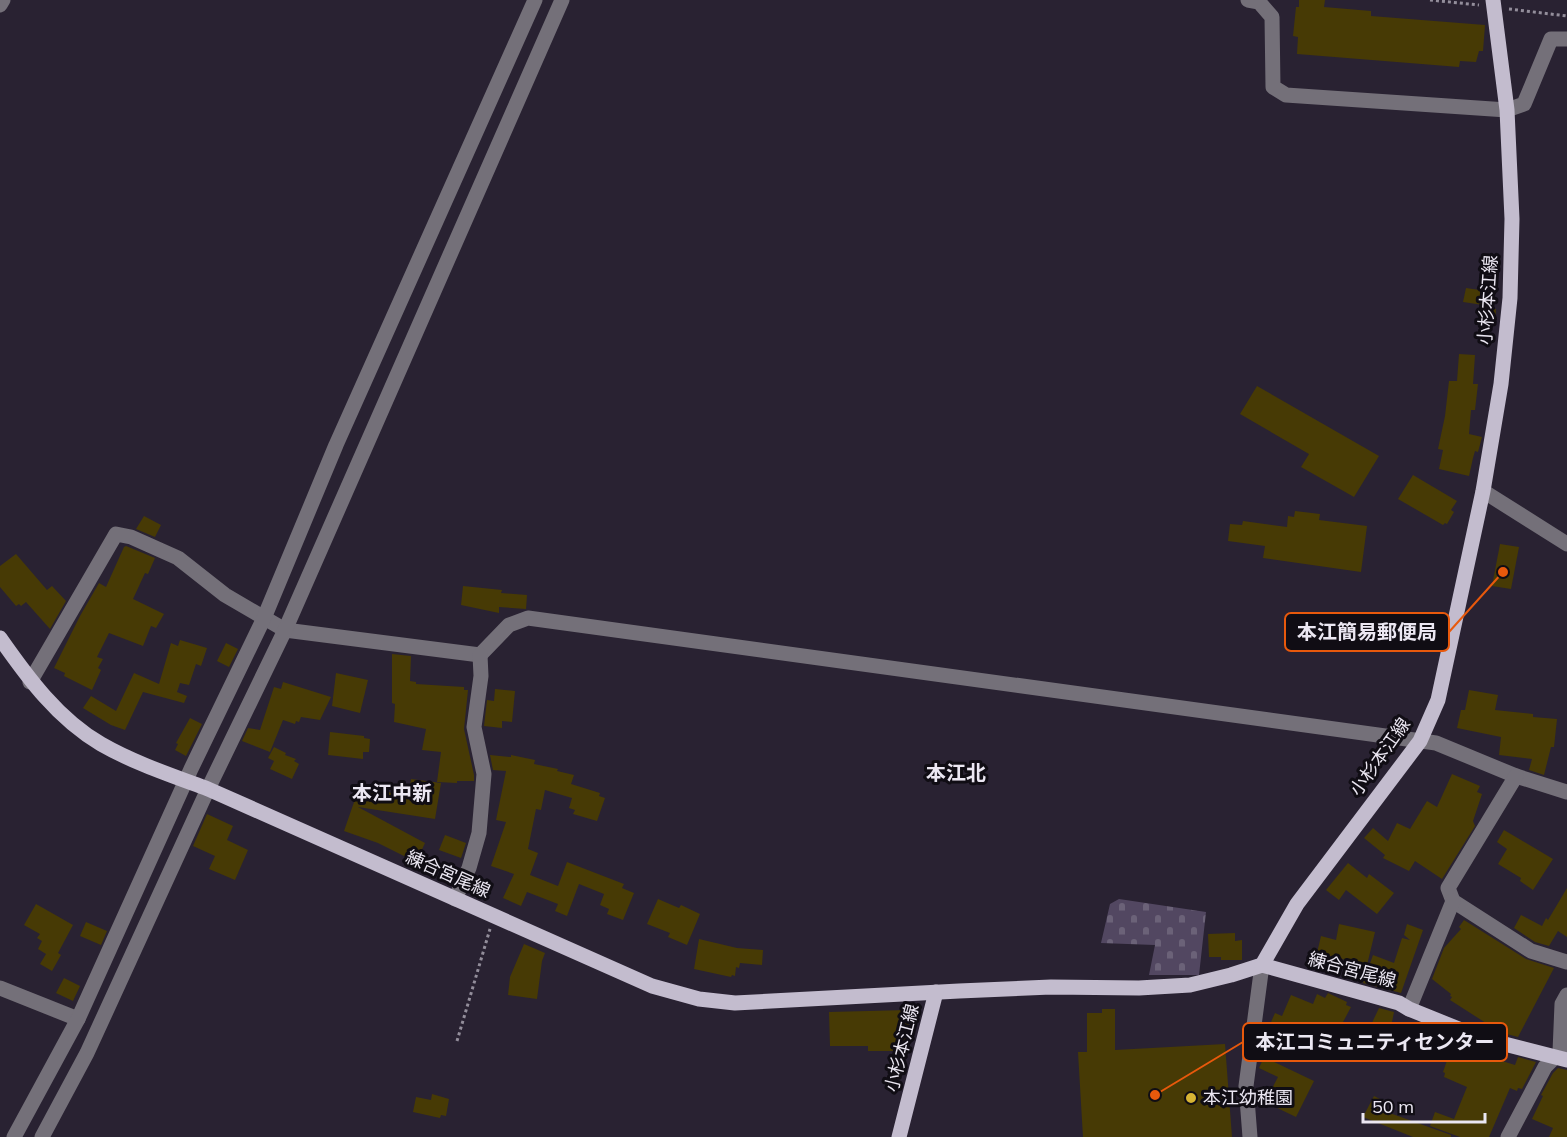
<svg xmlns="http://www.w3.org/2000/svg" width="1567" height="1137" font-family="Mulish,'Noto Sans JP',sans-serif">
<style>
.cemetery{fill:url(#cemetery-stones)}
.building{fill:#473a05}
.lines{fill:none;stroke-linecap:round;stroke-linejoin:round}
.path{stroke:#938e9b;stroke-width:3;stroke-dasharray:3 3;stroke-linecap:butt}
.minor{stroke:#747079;stroke-width:15}
.major{stroke:#c3bcce;stroke-width:15}
.poi-dot{fill:#d7b434;stroke:#100d14;stroke-width:2}
.labels{text-anchor:middle;stroke-width:6;stroke-linejoin:round;paint-order:stroke}
.street-label{font-size:18px;fill:#ebe7f2;stroke:#100d14}
.poi-label{font-size:18px;fill:#ebe7f2;stroke:#100d14;text-anchor:start}
.neighbourhood-label{font-size:20px;font-weight:bold;fill:#ebe7f2;stroke:#100d14}
.leader{fill:none;stroke:#e8590c;stroke-width:2}
.callout-dot{fill:#e8590c;stroke:#100d14;stroke-width:2}
.callout{fill:#100d14;stroke:#e8590c;stroke-width:2}
.callout-label{font-size:20px;text-anchor:middle;font-weight:bold;fill:#ebe7f2}
</style>
<defs>
<pattern id="cemetery-stones" width="16" height="16" patternUnits="userSpaceOnUse" patternTransform="scale(1.5)"><rect width="16" height="16" fill="#524761"/><path d="M2 7V4a2 2 0 0 1 4 0v3zM10 15v-3a2 2 0 0 1 4 0v3z" fill="#6b6278"/></pattern>
</defs>
<rect width="100%" height="100%" fill="#292232"/>
<!-- cemetery -->
<polygon class="cemetery" points="1119,899 1206,912 1199,975 1149,975 1155,945 1101,943 1110,904"/>
<!-- building -->
<g class="building">
<polygon points="1299,0 1325,0 1324,7 1371,11 1371,16 1485,25 1483,51 1479,51 1476,62 1460,61 1459,67 1297,54 1298,37 1293,36 1296,7 1299,7"/>
<polygon points="1466,288 1493,292 1490,306 1463,302"/>
<polygon points="1482,308 1496,309 1495,325 1480,322"/>
<polygon points="1459,354 1475,355 1473,384 1478,384 1475,410 1471,410 1469,434 1482,437 1478,452 1475,451 1473,458 1469,476 1439,469 1443,450 1438,449 1445,416 1449,381 1457,381"/>
<polygon points="1257,386 1379,456 1354,497 1301,467 1309,454 1240,414"/>
<polygon points="1413,475 1457,501 1451,510 1454,512 1447,524 1445,523 1443,525 1398,499"/>
<polygon points="1295,511 1320,514 1319,520 1367,526 1361,572 1263,558 1265,546 1228,541 1230,524 1242,525 1243,521 1287,527 1288,516 1294,517"/>
<polygon points="144,516 161,525 155,537 136,529"/>
<polygon points="1500,544 1519,547 1511,589 1492,586"/>
<polygon points="126,546 155,558 148,574 145,573 133,599 164,614 156,628 151,626 143,646 109,633 97,657 103,659 98,668 101,670 92,690 64,676 65,673 54,668 80,616 99,583 106,587 124,547"/>
<polygon points="16,554 47,590 52,586 66,601 50,629 26,602 21,606 19,604 16,606 0,587 0,566"/>
<polygon points="463,586 502,590 501,593 527,595 526,609 499,607 499,613 461,605"/>
<polygon points="180,640 207,648 201,666 196,664 189,685 180,683 177,692 187,696 184,703 143,692 125,730 111,725 83,708 91,696 116,711 134,673 159,684 171,643 178,646"/>
<polygon points="226,643 238,649 229,667 217,661"/>
<polygon points="392,654 411,656 410,681 416,682 416,684 464,687 464,690 468,690 464,729 474,775 474,781 457,781 457,783 437,782 441,752 422,750 426,729 394,722 395,704 392,703"/>
<polygon points="336,673 368,680 360,713 332,706"/>
<polygon points="283,682 331,697 320,720 301,717 299,722 296,721 295,724 283,720 270,752 242,741 248,728 260,730 274,687 281,689"/>
<polygon points="495,689 515,691 512,722 502,721 502,728 484,726 487,700 494,701"/>
<polygon points="1469,690 1498,695 1495,710 1533,714 1533,717 1557,719 1554,747 1551,747 1544,775 1529,770 1532,759 1499,755 1501,737 1457,728 1461,710 1465,710"/>
<polygon points="190,718 202,724 186,756 175,750 178,744 176,743"/>
<polygon points="330,732 364,736 364,738 370,739 369,752 363,752 363,759 328,755"/>
<polygon points="274,747 286,753 285,755 296,759 294,761 299,764 292,779 270,769 274,761 268,758"/>
<polygon points="490,755 511,757 511,755 535,760 534,764 558,769 557,771 574,775 571,784 600,793 599,796 605,798 597,821 573,814 575,810 569,808 572,798 545,790 541,810 536,809 528,849 538,853 530,875 558,886 567,862 624,884 622,888 634,893 623,920 607,914 609,909 600,905 604,894 579,884 567,916 555,911 558,904 527,892 521,906 503,898 514,874 491,866 506,822 496,820 506,771 493,770"/>
<polygon points="1452,774 1480,786 1477,792 1482,794 1473,821 1475,826 1442,879 1415,861 1409,871 1383,858 1385,855 1364,838 1373,828 1388,841 1397,823 1410,829 1427,801 1437,807"/>
<polygon points="411,779 441,783 435,819 358,807 425,843 416,862 378,843 344,831 361,782 408,799"/>
<polygon points="207,814 233,826 227,840 248,850 235,880 209,869 215,856 193,846"/>
<polygon points="1504,830 1553,859 1533,890 1520,881 1521,878 1498,864 1507,849 1497,842"/>
<polygon points="445,835 466,843 461,858 439,850"/>
<polygon points="1348,863 1367,878 1369,874 1394,893 1377,914 1346,890 1339,900 1326,890"/>
<polygon points="1567,888 1567,937 1558,931 1549,946 1535,942 1514,928 1521,915 1542,926 1546,918 1548,920"/>
<polygon points="658,899 679,908 681,905 700,914 687,945 668,937 670,933 647,924"/>
<polygon points="36,904 73,925 58,953 61,955 52,971 40,964 46,954 38,949 42,941 37,938 40,934 24,925"/>
<polygon points="1464,920 1526,959 1554,968 1518,1037 1503,1033 1488,1026 1489,1025 1450,1000 1452,997 1450,996 1451,994 1432,979 1444,948 1461,929 1459,927"/>
<polygon points="86,922 107,931 101,945 80,936"/>
<polygon points="1339,924 1375,932 1367,965 1317,953 1321,936 1336,940"/>
<polygon points="1407,924 1423,930 1401,993 1363,983 1373,955 1394,963 1402,938 1410,940 1404,935"/>
<polygon points="1235,933 1235,941 1242,940 1242,960 1221,960 1221,957 1209,957 1208,934"/>
<polygon points="699,939 737,948 763,950 762,965 740,963 739,968 736,967 735,976 732,975 731,977 694,969"/>
<polygon points="524,944 545,953 542,961 537,999 508,995 510,977"/>
<polygon points="64,978 80,986 73,1001 56,993"/>
<polygon points="1328,993 1347,1002 1346,1005 1351,1007 1334,1039 1317,1031 1316,1034 1300,1027 1294,1041 1267,1031 1275,1013 1282,1016 1291,995 1313,1004 1317,994 1325,998"/>
<polygon points="1379,1008 1394,1012 1392,1022 1378,1052 1362,1044"/>
<polygon points="1102,1009 1115,1009 1115,1050 1225,1044 1232,1137 1083,1137 1078,1052 1087,1052 1087,1013 1102,1013"/>
<polygon points="908,1010 909,1033 905,1051 868,1051 868,1046 830,1046 829,1012"/>
<polygon points="1457,1039 1489,1050 1486,1056 1515,1065 1518,1057 1536,1062 1522,1089 1518,1088 1517,1091 1510,1088 1489,1137 1460,1137 1430,1126 1435,1112 1454,1119 1467,1087 1444,1077 1445,1073 1443,1072 1453,1043 1455,1044"/>
<polygon points="1264,1057 1314,1081 1296,1117 1271,1105 1272,1103 1266,1100 1278,1077 1259,1068"/>
<polygon points="1558,1068 1567,1070 1567,1137 1549,1137 1553,1128 1532,1119 1543,1096 1541,1095 1553,1073"/>
<polygon points="432,1094 449,1099 446,1116 441,1115 440,1118 413,1112 416,1097 431,1100"/>
<polygon points="1374,1096 1388,1103 1384,1111 1451,1135 1451,1137 1413,1137 1363,1117"/>
</g>
<g class="lines">
<!-- path -->
<g class="path">
<polyline points="1430,0 1479,5"/>
<polyline points="1509,9 1567,16"/>
<polyline points="457,1041 490,929"/>
</g>
<!-- minor -->
<g class="minor">
<polyline points="1248,0 1259,2 1272,17 1273,87 1286,95 1507,110 1524,104 1551,39 1567,39"/>
<polyline points="0,5 3,0"/>
<polyline points="1483,491 1567,544"/>
<polyline points="30,682 116,534 131,537 178,558 225,595 285,630 480,655 509,625 528,618 1436,743 1516,776 1567,792"/>
<polyline points="1516,776 1448,888 1453,901 1531,951 1567,962"/>
<polyline points="455,899 469,868 479,833 484,774 474,727 481,676 480,655"/>
<polyline points="0,988 78,1019"/>
<polyline points="1409,1009 1453,901"/>
<polyline points="14,1137 78,1019 191,769 264,618 336,445 535,0"/>
<polyline points="42,1137 87,1053 208,789 285,630 562,0"/>
<polyline points="1250,1137 1246,1086 1262,965"/>
<polyline points="1508,1137 1545,1067 1560,1052 1562,1004 1567,995"/>
</g>
<!-- major -->
<g class="major">
<path d="M0 638C28 678 58 719 101 744 134 763 173 776 208 789L652 986 699 999 735 1003 959 991 1051 987 1139 988 1190 985 1231 975 1262 965 1297 904 1420 741 1438 700 1483 491 1501 384 1510 298 1512 219 1507 110 1493 0"/>
<polyline points="1262,965 1399,1003 1409,1009 1481,1038 1567,1060"/>
<polyline points="899,1137 936,992"/>
</g>
</g>
<!-- markers -->
<circle class="poi-dot" cx="1191" cy="1098" r="6"/>
<g class="labels">
<!-- street labels -->
<g class="street-label">
<text transform="translate(1488 300) rotate(-86)" y="6">小杉本江線</text>
<text transform="translate(1380 757) rotate(-55)" y="6">小杉本江線</text>
<text transform="translate(448 874) rotate(24)" y="6">練合宮尾線</text>
<text transform="translate(1352 970) rotate(15)" y="6">練合宮尾線</text>
<text transform="translate(902 1048) rotate(-76)" y="6">小杉本江線</text>
</g>
<!-- poi labels -->
<g class="poi-label">
<text x="1203" y="1104">本江幼稚園</text>
</g>
<!-- neighbourhood labels -->
<g class="neighbourhood-label">
<text x="956" y="780">本江北</text>
<text x="392" y="800">本江中新</text>
</g>
</g>
<!-- callouts -->
<path class="leader" d="M1503 572L1449 632M1155 1095L1243 1042"/>
<g class="callout-dot">
<circle cx="1503" cy="572" r="6"/>
<circle cx="1155" cy="1095" r="6"/>
</g>
<g class="callout">
<rect x="1285" y="613" width="164" height="38" rx="6"/>
<rect x="1243" y="1023" width="264" height="38" rx="6"/>
</g>
<g class="callout-label">
<text x="1367" y="639">本江簡易郵便局</text>
<text x="1375" y="1049">本江コミュニティセンター</text>
</g>
<!-- scale -->
<path d="M1363 1113v9h122v-9" fill="none" stroke="#ebe7f2" stroke-width="3"/>
<text x="1372" y="1113" font-size="18" fill="#ebe7f2" stroke="#100d14" stroke-width="4.5" paint-order="stroke">50 m</text>
</svg>
